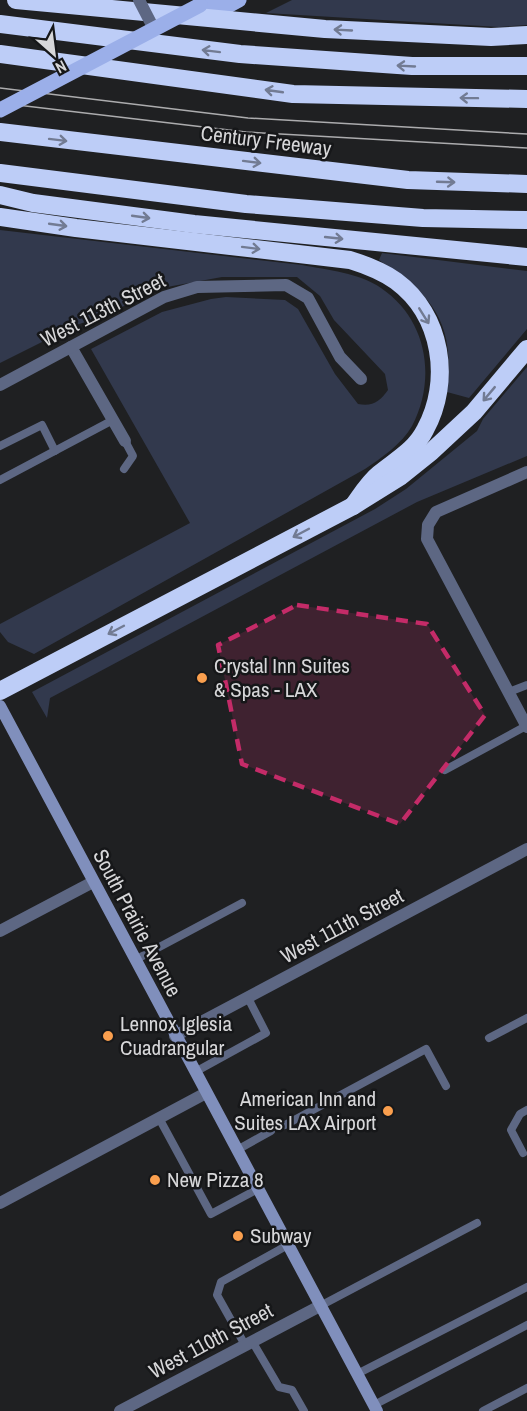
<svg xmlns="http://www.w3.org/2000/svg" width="527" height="1411" font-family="'Archivo Narrow',sans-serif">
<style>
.green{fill:#32394d}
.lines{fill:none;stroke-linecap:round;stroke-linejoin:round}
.lane{stroke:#5d6783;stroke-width:8}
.street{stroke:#5d6783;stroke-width:12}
.secondary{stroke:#808fbc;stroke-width:12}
.primary{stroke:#9bafe9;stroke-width:15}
.highway{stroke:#bdcdf7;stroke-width:18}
.tram{stroke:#acacae;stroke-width:1.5}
.street-bridge{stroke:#5d6783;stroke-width:12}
.primary-bridge{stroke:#9bafe9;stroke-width:15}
.oneway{stroke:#727b93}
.marked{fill:#c42b68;fill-opacity:0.2;stroke:#c42b68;stroke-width:4.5;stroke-dasharray:12 8;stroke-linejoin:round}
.poi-dot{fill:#fa9f4e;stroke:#161719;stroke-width:2}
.labels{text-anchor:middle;stroke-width:5;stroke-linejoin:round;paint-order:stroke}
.street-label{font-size:21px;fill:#d7d7d9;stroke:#161719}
.poi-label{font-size:21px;fill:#d7d7d9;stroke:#161719;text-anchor:start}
</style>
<rect width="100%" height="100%" fill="#1f2022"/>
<!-- green -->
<g class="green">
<polygon points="292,0 527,0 527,25 499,27 266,13"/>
<path d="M0 230 302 265C327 270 360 273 381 288 427 319 437 378 412 426 402 444 381 458 365 469L34 654 8 642 0 632V624L190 523 91 349 162 312 211 299 226 297 285 300 298 309 335 374 358 404C373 407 380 401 388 390L385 374 334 320 320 296 297 277H222L156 289 88 325 85 322 74 326 0 363Z"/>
<path d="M382 253 527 271V329L469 398 447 392C455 322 434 297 379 260Z"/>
<polygon points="527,367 527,456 417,502 50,698 47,718 32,692 375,509 406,489 477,431 483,419"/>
</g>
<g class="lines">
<!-- lane -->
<g class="lane">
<polyline points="0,446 42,425 55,451"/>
<polyline points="124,469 133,456 125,441"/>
<polyline points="0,480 113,420"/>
<polyline points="509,692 527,685"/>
<polyline points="445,770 526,726"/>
<polyline points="135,960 242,903"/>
<polyline points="489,1038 527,1018"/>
<polyline points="195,1072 266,1033 248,998"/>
<polyline points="159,1118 211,1214 258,1189"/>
<polyline points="285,1125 426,1049 446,1086"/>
<polyline points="237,1150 271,1131"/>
<polyline points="523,1153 511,1130 520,1114 527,1110"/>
<polyline points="320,1306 477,1223"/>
<polyline points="252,1341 279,1387 292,1390 304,1411"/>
<polyline points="245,1345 217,1295 221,1282 288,1245"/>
<polyline points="357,1374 527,1287"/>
<polyline points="374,1405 527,1325"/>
<polyline points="483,1411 527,1388"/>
</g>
<!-- street -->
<g class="street">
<polyline points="71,347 125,441"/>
<polyline points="0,385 164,297 197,287 286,285 308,298 340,357 361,379"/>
<polyline points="527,472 436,512 428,525 427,539 527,727"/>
<polyline points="0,931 93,882"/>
<polyline points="175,1036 527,849"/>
<polyline points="0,1203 206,1093"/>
<polyline points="120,1411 320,1306"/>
</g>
<!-- secondary -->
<polyline class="secondary" points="0,706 377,1411"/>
<!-- primary -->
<polyline class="primary" points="202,0 200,5 228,6 239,0"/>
<!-- highway -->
<g class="highway">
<polyline points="16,0 325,29 491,37 527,35"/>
<polyline points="0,24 240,54 412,66 527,66"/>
<polyline points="0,54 293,94 527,99"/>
<polyline points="0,132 408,180 527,184"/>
<polyline points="0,173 246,204 423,218 527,220"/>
<polyline points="0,195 33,203 194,224 527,257"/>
<path d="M0 217 76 228 350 260C366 265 382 271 396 281 442 315 452 381 425 430 415 450 396 460 379 474 369 482 361 495 353 506"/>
<polyline points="0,691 353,506 401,476 431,452 474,412 527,349"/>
</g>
<!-- tram -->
<g class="tram">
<polyline points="0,88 248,118 527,134"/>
<polyline points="0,103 246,132 527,148"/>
</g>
<!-- street-bridge -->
<polyline class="street-bridge" points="139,0 154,29"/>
<!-- primary-bridge -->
<polyline class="primary-bridge" points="0,110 200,5"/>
</g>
<!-- one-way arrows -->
<defs><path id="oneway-shaft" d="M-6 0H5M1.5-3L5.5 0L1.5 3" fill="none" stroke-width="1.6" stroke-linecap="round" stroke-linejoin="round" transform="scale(1.5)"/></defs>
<g class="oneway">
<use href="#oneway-shaft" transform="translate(343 30) rotate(-177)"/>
<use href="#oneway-shaft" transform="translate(211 51) rotate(-173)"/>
<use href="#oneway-shaft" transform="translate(406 66) rotate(-177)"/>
<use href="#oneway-shaft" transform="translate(274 91) rotate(-172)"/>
<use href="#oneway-shaft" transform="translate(469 98) rotate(-179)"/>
<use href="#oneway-shaft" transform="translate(58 140) rotate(7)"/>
<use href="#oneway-shaft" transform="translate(252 162) rotate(7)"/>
<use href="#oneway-shaft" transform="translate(446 182) rotate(2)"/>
<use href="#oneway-shaft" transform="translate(141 217) rotate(8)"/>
<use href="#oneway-shaft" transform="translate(58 225) rotate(8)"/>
<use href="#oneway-shaft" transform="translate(334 238) rotate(6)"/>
<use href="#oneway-shaft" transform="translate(251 248) rotate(7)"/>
<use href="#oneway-shaft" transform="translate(424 316) rotate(58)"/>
<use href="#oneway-shaft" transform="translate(489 394) rotate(130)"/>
<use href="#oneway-shaft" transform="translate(301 533) rotate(152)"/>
<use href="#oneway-shaft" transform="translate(116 630) rotate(152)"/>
</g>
<!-- marked area -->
<path class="marked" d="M297 605 427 624 485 715 400 824 242 764 218 645Z"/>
<!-- markers -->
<g class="poi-dot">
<circle cx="202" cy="678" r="6"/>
<circle cx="108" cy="1036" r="6"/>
<circle cx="388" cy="1111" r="6"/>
<circle cx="155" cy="1180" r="6"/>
<circle cx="238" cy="1236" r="6"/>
</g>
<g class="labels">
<!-- street labels -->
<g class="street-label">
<text transform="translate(266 141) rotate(7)" y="7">Century Freeway</text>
<text transform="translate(103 310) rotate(-27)" y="7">West 113th Street</text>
<text transform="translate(137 923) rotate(62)" y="7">South Prairie Avenue</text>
<text transform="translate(342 926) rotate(-28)" y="7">West 111th Street</text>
<text transform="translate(211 1341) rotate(-28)" y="7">West 110th Street</text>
</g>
<!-- poi labels -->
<g class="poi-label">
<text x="214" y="673">Crystal Inn Suites<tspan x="214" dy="24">&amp; Spas - LAX</tspan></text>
<text x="120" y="1031">Lennox Iglesia<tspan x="120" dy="24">Cuadrangular</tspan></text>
<text x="376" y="1106" text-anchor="end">American Inn and<tspan x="376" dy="24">Suites LAX Airport</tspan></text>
<text x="167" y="1187">New Pizza 8</text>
<text x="250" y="1243">Subway</text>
</g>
</g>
<!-- north arrow -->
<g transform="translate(54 54) rotate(152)" stroke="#161719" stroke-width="4.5" paint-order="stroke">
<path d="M0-4.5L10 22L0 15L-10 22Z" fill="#d7d7d9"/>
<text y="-9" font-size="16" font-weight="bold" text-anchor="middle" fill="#d7d7d9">N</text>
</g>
</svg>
